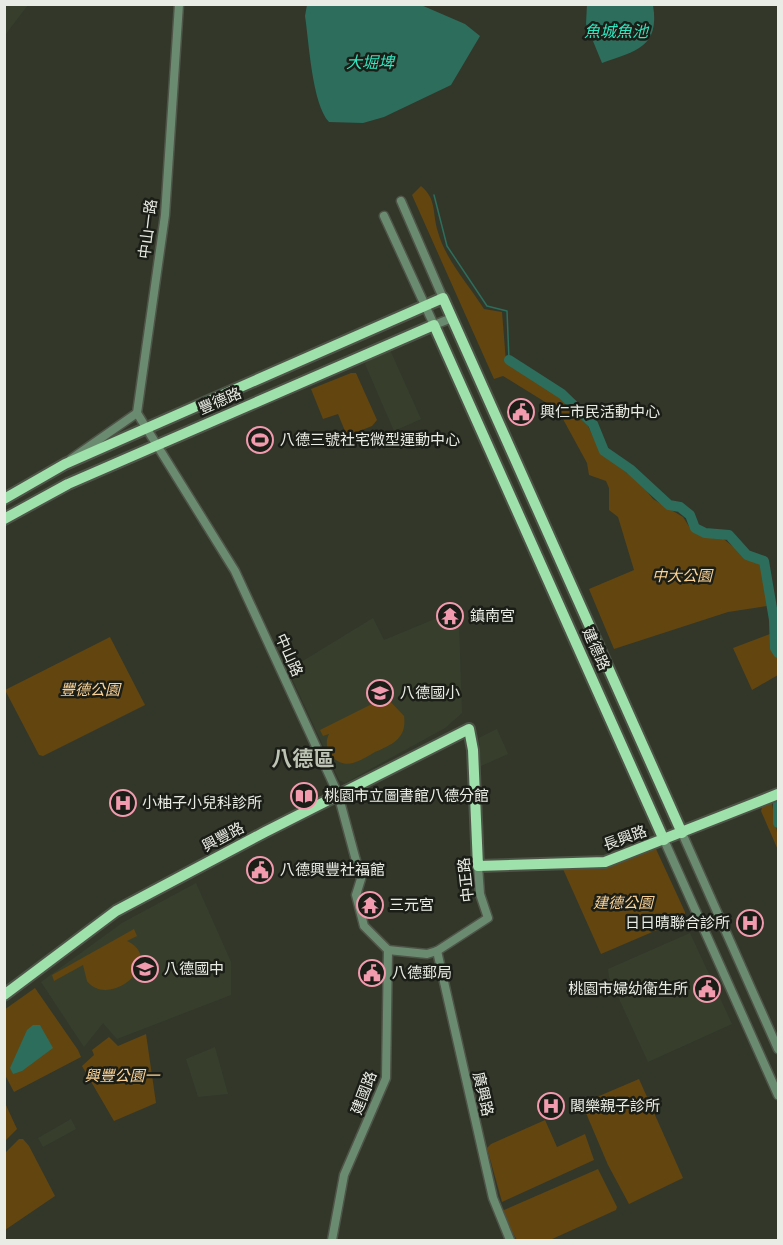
<svg xmlns="http://www.w3.org/2000/svg" width="783" height="1245" font-family="Literata,'Noto Sans TC',serif">
<style>
.built{fill:#373f2c}
.green{fill:#63450f}
.water{fill:#2d6d5c}
.lines{fill:none;stroke-linecap:round;stroke-linejoin:round}
.stream{stroke:#2d6d5c;stroke-width:1.5}
.river{stroke:#2d6d5c;stroke-width:10}
.minor-casing{stroke:#4f5448;stroke-width:11}
.major-casing{stroke:#4f5448;stroke-width:14}
.minor{stroke:#6b8b70;stroke-width:8}
.major{stroke:#9ee1aa;stroke-width:10}
.labels{text-anchor:middle;stroke-width:5;stroke-linejoin:round;paint-order:stroke}
.street-label{font-size:15px;fill:#e9ece4;stroke:#1b1d17}
.poi-label{font-size:15px;fill:#e9ece4;stroke:#1b1d17;text-anchor:start}
.park-label{font-size:15px;font-style:italic;fill:#fad295;stroke:#1b1d17}
.water-label{font-size:16px;font-style:italic;fill:#32e6bf;stroke:#1b1d17}
.district-label{font-size:21px;font-weight:bold;fill:#bdc4b4;stroke:#1b1d17}
</style>
<rect width="100%" height="100%" fill="#32372a"/>
<!-- built -->
<g class="built">
<polygon points="5,4 28,5 5,35 4,5"/>
<polygon points="390,350 421,419 394,431 365,364 368,360"/>
<polygon points="442,616 445,628 459,624 462,713 445,728 345,783 339,780 290,674 293,667 373,618 384,640"/>
<polygon points="497,729 508,754 481,766 479,738"/>
<polygon points="196,883 231,962 231,995 117,1039 103,1023 84,1047 41,982 122,923"/>
<polygon points="690,933 732,1024 648,1062 609,977 608,969"/>
<polygon points="215,1047 228,1094 198,1097 186,1059"/>
<polygon points="71,1119 76,1129 43,1147 38,1138"/>
</g>
<!-- green -->
<g class="green">
<path d="M421 186C437 199 432 213 438 232 445 259 469 285 484 309L502 312 506 362 559 397 588 426 600 451 642 485 653 499 683 517 690 528 707 536 721 537 749 559 763 564 767 606 728 612 614 649 589 589 634 570 618 517 609 510V488L606 481 589 475 587 463 558 410 503 376 494 379 412 195Z"/>
<polygon points="351,373 356,373 377,420 372,426 347,436 338,414 323,419 311,389"/>
<polygon points="770,634 771,648 778,658 778,675 752,690 733,648"/>
<polygon points="110,637 145,705 43,756 39,755 5,690"/>
<path d="M386 697 404 716C407 738 393 744 375 752 368 756 360 761 353 763 336 768 321 749 329 734L323 736 320 730Z"/>
<path d="M772 803C774 819 779 834 778 850L761 811 762 807Z"/>
<polygon points="656,849 685,912 685,918 601,954 563,869 609,866"/>
<path d="M134 929 137 936 127 941C168 961 109 1010 87 981L83 965 54 981 52 975Z"/>
<polygon points="35,988 78,1050 81,1057 14,1092 5,1075 4,1010"/>
<polygon points="146,1034 156,1103 114,1121 82,1066 94,1055 92,1050 109,1037 118,1046"/>
<polygon points="639,1079 683,1178 629,1204 608,1165 583,1106 585,1102"/>
<polygon points="5,1103 17,1129 5,1141 4,1141"/>
<polygon points="545,1120 557,1147 585,1134 594,1160 502,1202 487,1148 491,1144"/>
<polygon points="19,1139 23,1139 29,1146 55,1196 5,1230 5,1153"/>
<polygon points="598,1169 617,1207 616,1210 550,1240 517,1240 503,1218 504,1210"/>
</g>
<!-- water -->
<g class="water">
<path d="M587 4 653 5C660 47 636 51 602 63L586 24Z"/>
<path d="M307 5H421L465 24 480 36 451 85 384 117 363 123 329 122C312 104 309 42 305 16Z"/>
<polygon points="33,1025 40,1025 53,1048 22,1071 13,1074 10,1068 27,1030"/>
</g>
<g class="lines">
<!-- stream -->
<polyline class="stream" points="434,195 447,246 487,306 507,311 509,360"/>
<!-- river -->
<g class="river">
<polyline points="509,360 562,394 593,424 604,451 630,469 669,505 680,507 690,515 695,528 705,533 729,535 747,555 764,561 774,620 775,648 778,653"/>
<polyline points="778,795 778,823"/>
</g>
<defs>
<g id="minor">
<polyline points="179,4 165,215 137,413 235,571 338,794 361,879 356,895 364,926 388,950 427,954 437,951 488,918 480,894 478,866"/>
<polyline points="401,201 443,298"/>
<polyline points="384,216 434,325 452,318"/>
<polyline points="71,459 137,413"/>
<polyline points="682,833 778,1049"/>
<polyline points="664,840 778,1095"/>
<polyline points="437,951 493,1198 510,1240"/>
<polyline points="332,1240 344,1175 386,1078 388,950"/>
</g>
<g id="major">
<polyline points="4,499 65,464 443,298 682,833"/>
<polyline points="4,519 68,484 434,325 664,840"/>
<polyline points="4,995 116,911 265,832 469,729 473,750 478,866 605,862 778,794"/>
</g>
</defs>
<!-- minor casing -->
<use href="#minor" class="minor-casing"/>
<!-- major casing -->
<use href="#major" class="major-casing"/>
<!-- minor -->
<use href="#minor" class="minor"/>
<!-- major -->
<use href="#major" class="major"/>
</g>
<!-- icons -->
<defs>
<symbol id="civic-ring" viewBox="-11 -11 22 22"><circle r="9.5" fill="#1b1d17" stroke="#f29aae" stroke-width="1.5"/><path d="M-.6-6.5H3V-4.5H.6V-3L4-1V1h2V6H-6V1h2V-1L-.6-3ZM-1.2 2.5V6h2.4V2.5Z" fill="#f29aae"/></symbol>
<symbol id="stadium-ring" viewBox="-11 -11 22 22"><circle r="9.5" fill="#1b1d17" stroke="#f29aae" stroke-width="1.5"/><path d="M0-5a6.5 5 0 1 0 0 10a6.5 5 0 1 0 0-10ZM-3.5-1.8h7v3.6h-7Z" fill="#f29aae"/></symbol>
<symbol id="temple-ring" viewBox="-11 -11 22 22"><circle r="9.5" fill="#1b1d17" stroke="#f29aae" stroke-width="1.5"/><path d="M0-6L5-2H3V0L6.5 2.5H4V6H1.5V3h-3V6H-4V2.5H-6.5L-3 0V-2H-5Z" fill="#f29aae"/></symbol>
<symbol id="school-ring" viewBox="-11 -11 22 22"><circle r="9.5" fill="#1b1d17" stroke="#f29aae" stroke-width="1.5"/><path d="M0-5L7-2L0 1L-7-2ZM-4 1L0 2.5L4 1V4Q0 6-4 4Z" fill="#f29aae"/></symbol>
<symbol id="library-ring" viewBox="-11 -11 22 22"><circle r="9.5" fill="#1b1d17" stroke="#f29aae" stroke-width="1.5"/><path d="M-6-4Q-3-5.5-.7-3.5V5Q-3 3-6 4ZM6-4Q3-5.5 .7-3.5V5Q3 3 6 4Z" fill="#f29aae"/></symbol>
<symbol id="hospital-ring" viewBox="-11 -11 22 22"><circle r="9.5" fill="#1b1d17" stroke="#f29aae" stroke-width="1.5"/><path d="M-5-5h3v3.5h4V-5h3V5h-3V1.5h-4V5h-3Z" fill="#f29aae"/></symbol>
</defs>
<g fill-rule="evenodd">
<use href="#civic-ring" x="506" y="397" width="30" height="30"/>
<use href="#stadium-ring" x="245" y="425" width="30" height="30"/>
<use href="#temple-ring" x="435" y="601" width="30" height="30"/>
<use href="#school-ring" x="365" y="678" width="30" height="30"/>
<use href="#library-ring" x="289" y="781" width="30" height="30"/>
<use href="#hospital-ring" x="108" y="788" width="30" height="30"/>
<use href="#civic-ring" x="245" y="855" width="30" height="30"/>
<use href="#temple-ring" x="355" y="890" width="30" height="30"/>
<use href="#hospital-ring" x="735" y="908" width="30" height="30"/>
<use href="#school-ring" x="130" y="954" width="30" height="30"/>
<use href="#civic-ring" x="357" y="958" width="30" height="30"/>
<use href="#civic-ring" x="692" y="974" width="30" height="30"/>
<use href="#hospital-ring" x="536" y="1091" width="30" height="30"/>
</g>
<g class="labels">
<!-- street labels -->
<g class="street-label">
<text transform="translate(148 229) rotate(-83)" y="5">中山一路</text>
<text transform="translate(220 401) rotate(-23)" y="5">豐德路</text>
<text transform="translate(596 649) rotate(66)" y="5">建德路</text>
<text transform="translate(289 655) rotate(66)" y="5">中山路</text>
<text transform="translate(223 837) rotate(-28)" y="5">興豐路</text>
<text transform="translate(625 838) rotate(-20)" y="5">長興路</text>
<text transform="translate(466 880) rotate(-96)" y="5">中正路</text>
<text transform="translate(364 1093) rotate(-69)" y="5">建國路</text>
<text transform="translate(483 1094) rotate(77)" y="5">廣興路</text>
</g>
<!-- poi labels -->
<g class="poi-label">
<text x="540" y="417">興仁市民活動中心</text>
<text x="280" y="445">八德三號社宅微型運動中心</text>
<text x="470" y="621">鎮南宮</text>
<text x="400" y="698">八德國小</text>
<text x="324" y="801">桃園市立圖書館八德分館</text>
<text x="142" y="808">小柚子小兒科診所</text>
<text x="280" y="875">八德興豐社福館</text>
<text x="389" y="910">三元宮</text>
<text x="730" y="928" text-anchor="end">日日晴聯合診所</text>
<text x="164" y="974">八德國中</text>
<text x="392" y="978">八德郵局</text>
<text x="688" y="994" text-anchor="end">桃園市婦幼衛生所</text>
<text x="570" y="1111">閣樂親子診所</text>
</g>
<!-- park labels -->
<g class="park-label">
<text x="682" y="581">中大公園</text>
<text x="90" y="695">豐德公園</text>
<text x="623" y="908">建德公園</text>
<text x="122" y="1081">興豐公園一</text>
</g>
<!-- water labels -->
<g class="water-label">
<text x="616" y="37">魚城魚池</text>
<text x="370" y="68">大堀埤</text>
</g>
<!-- district labels -->
<g class="district-label">
<text x="303" y="766">八德區</text>
</g>
</g>
<!-- border -->
<rect width="783" height="1245" fill="none" stroke="#e9ece4" stroke-width="12"/>
</svg>
